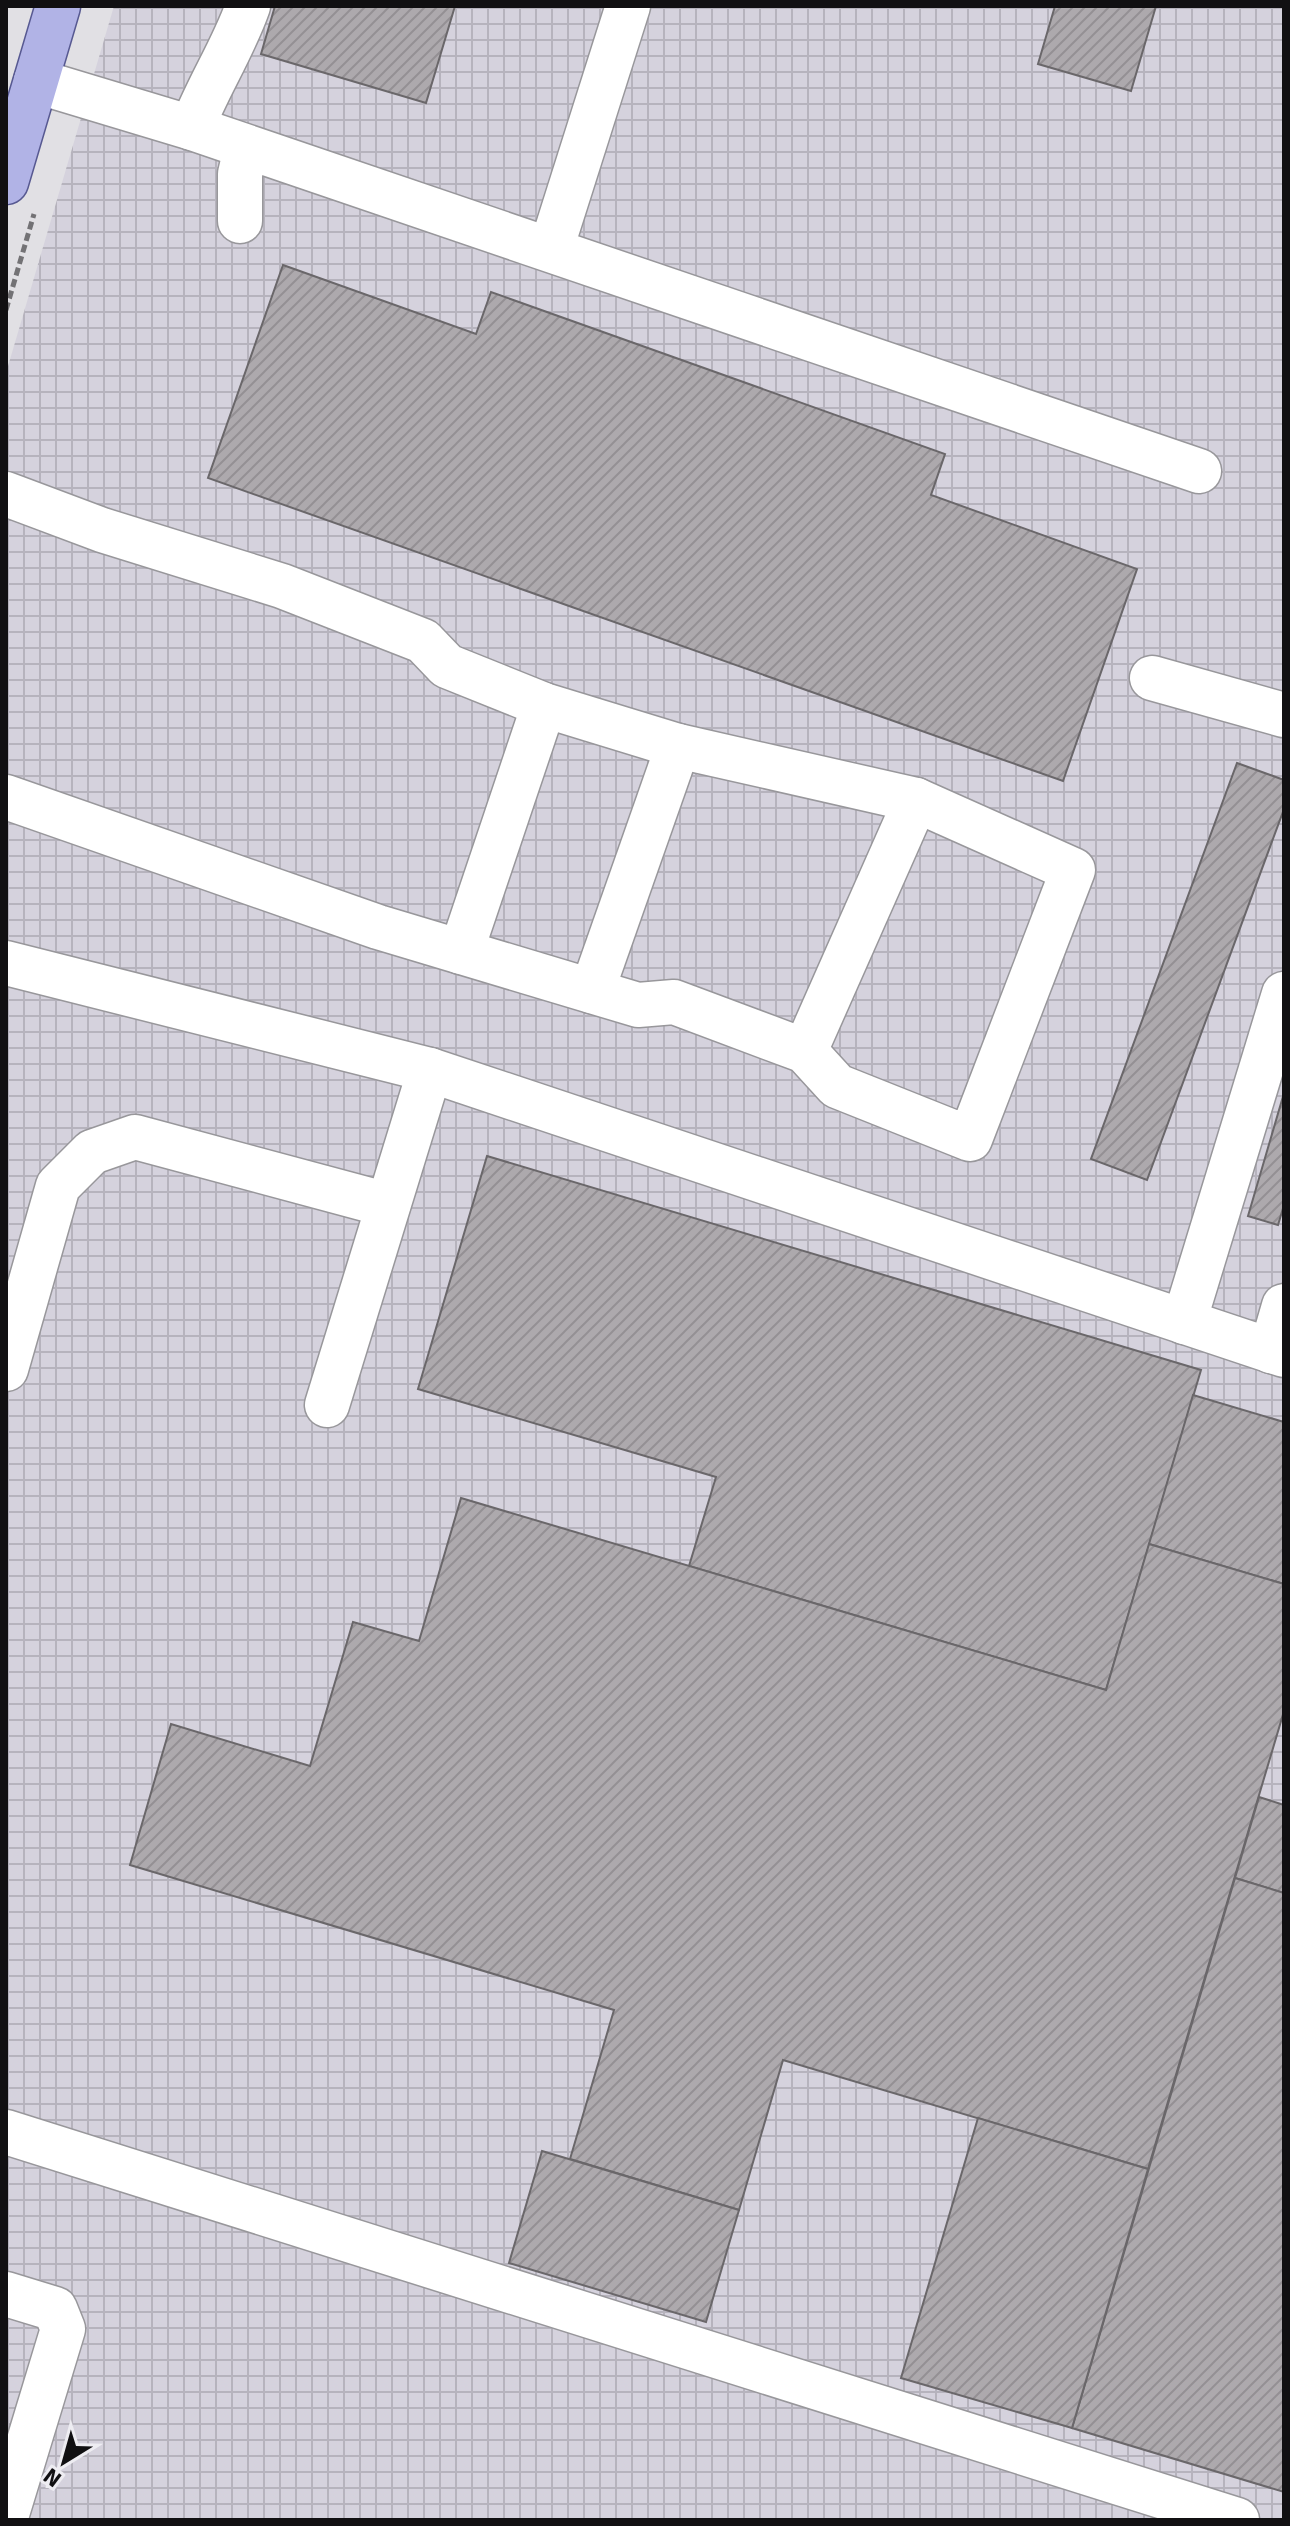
<svg xmlns="http://www.w3.org/2000/svg" width="1290" height="2526" font-family="Signika,sans-serif">
<style>
.industrial{fill:url(#industrial-grid)}
.building{fill:url(#building-hatch);stroke:#6a676a;stroke-width:2}
.lines{fill:none;stroke-linecap:round;stroke-linejoin:round}
.minor-casing{stroke:#98979b;stroke-width:47}
.major-casing{stroke:#575991;stroke-width:47}
.path{stroke:#737275;stroke-width:5;stroke-dasharray:8 4;stroke-linecap:butt}
.minor{stroke:#fff;stroke-width:44}
.major{stroke:#b1b3e6;stroke-width:44}
</style>
<defs>
<pattern id="industrial-grid" width="8" height="8" patternUnits="userSpaceOnUse" patternTransform="scale(2)"><rect width="8" height="8" fill="#d5d2dd"/><path d="M0 4h8M4 0v8" fill="none" stroke="#b6b3bd"/></pattern>
<pattern id="building-hatch" width="6" height="6" patternUnits="userSpaceOnUse" patternTransform="scale(2)"><rect width="6" height="6" fill="#ada9ad"/><path d="M-1 1l2-2M0 6l6-6M5 7l2-2" fill="none" stroke="#949094"/></pattern>
</defs>
<rect width="100%" height="100%" fill="#e1e0e4"/>
<!-- industrial -->
<polygon class="industrial" points="114,6 1284,6 1284,2520 6,2520 6,373"/>
<!-- building -->
<g class="building">
<polygon points="275,6 455,6 426,103 261,54"/>
<polygon points="1055,6 1156,6 1131,91 1038,64"/>
<polygon points="283,265 476,334 491,292 945,454 931,495 1137,569 1063,781 208,478"/>
<polygon points="1237,763 1284,780 1284,809 1147,1180 1091,1159"/>
<polygon points="1284,1093 1284,1205 1278,1225 1248,1216"/>
<polygon points="487,1156 1201,1370 1106,1690 689,1566 716,1477 418,1389"/>
<polygon points="1193,1395 1284,1422 1284,1584 1149,1544"/>
<polygon points="461,1498 1106,1690 1149,1544 1284,1584 1284,1711 1148,2169 783,2060 739,2210 570,2159 614,2010 130,1865 171,1724 310,1766 353,1622 419,1641"/>
<polygon points="1259,1797 1284,1805 1284,1893 1235,1878"/>
<polygon points="1235,1878 1284,1893 1284,2492 1072,2428"/>
<polygon points="978,2118 1148,2169 1072,2428 901,2378"/>
<polygon points="542,2151 739,2210 706,2322 509,2263"/>
</g>
<g class="lines">
<defs>
<g id="minor">
<polyline points="36,81 192,128 1199,471"/>
<path d="M192 128C208 86 233 49 248 6"/>
<polyline points="240,221 240,174 246,148"/>
<polyline points="551,249 628,6"/>
<polyline points="6,494 102,530 282,586 423,641 447,666 544,705 678,746 916,800 1073,870 970,1139 837,1086 805,1051 674,1002 638,1005 378,927 6,797"/>
<polyline points="1152,678 1284,715"/>
<polyline points="461,952 544,705"/>
<polyline points="6,963 430,1070 1284,1355"/>
<polyline points="592,991 678,746"/>
<polyline points="805,1051 916,800"/>
<polyline points="1184,1322 1284,994"/>
<polyline points="1271,1351 1284,1306"/>
<polyline points="6,1369 58,1186 92,1152 135,1137 388,1205"/>
<polyline points="327,1405 430,1070"/>
<polyline points="6,2132 1237,2520"/>
<polyline points="6,2294 55,2309 63,2329 6,2517"/>
</g>
<polyline id="major" points="6,182 58,6"/>
</defs>
<!-- minor casing -->
<use href="#minor" class="minor-casing"/>
<!-- major casing -->
<use href="#major" class="major-casing"/>
<!-- path -->
<polyline class="path" points="6,310 34,214"/>
<!-- minor -->
<use href="#minor" class="minor"/>
<!-- major -->
<use href="#major" class="major"/>
</g>
<!-- border -->
<rect width="1290" height="2526" fill="none" stroke="#111012" stroke-width="16"/>
<!-- north arrow -->
<g transform="translate(64 2462) rotate(217)" stroke="#eeedf2" stroke-width="6" paint-order="stroke">
<path d="M0-6L14 30L0 20L-14 30Z" fill="#111012"/>
<text y="-12" font-size="22" font-weight="bold" text-anchor="middle" fill="#111012">N</text>
</g>
</svg>
